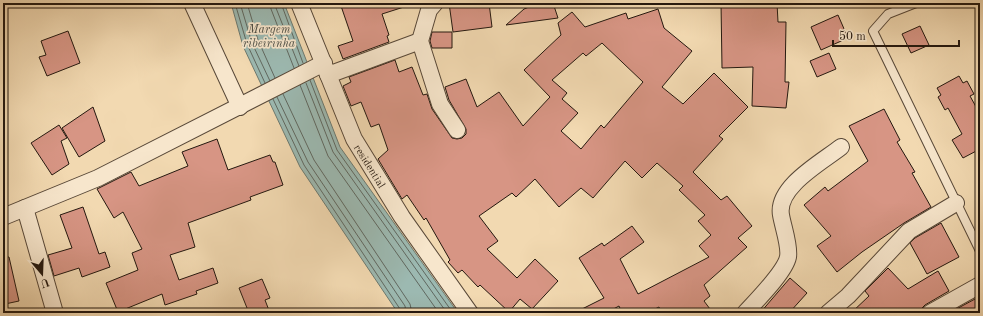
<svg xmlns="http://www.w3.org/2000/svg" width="983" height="316" font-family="'Old Standard TT',serif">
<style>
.water{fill:#9cb9b1;stroke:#6c7970}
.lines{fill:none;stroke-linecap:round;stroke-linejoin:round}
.shore{stroke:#606860;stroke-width:1}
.building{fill:#d79584;stroke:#24180f;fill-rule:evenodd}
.service-casing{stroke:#584838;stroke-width:10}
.minor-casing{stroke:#584838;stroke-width:18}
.service{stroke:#f7e6cc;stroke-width:8}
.minor{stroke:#f7e6cc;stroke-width:16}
.labels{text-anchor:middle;stroke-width:3.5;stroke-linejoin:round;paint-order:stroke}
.street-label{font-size:11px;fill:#24180f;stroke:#f7e6cc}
.water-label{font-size:12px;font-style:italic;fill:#4e5048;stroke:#f7e6cc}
</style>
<rect width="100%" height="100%" fill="#f2d9b1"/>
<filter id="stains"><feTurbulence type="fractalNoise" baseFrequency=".005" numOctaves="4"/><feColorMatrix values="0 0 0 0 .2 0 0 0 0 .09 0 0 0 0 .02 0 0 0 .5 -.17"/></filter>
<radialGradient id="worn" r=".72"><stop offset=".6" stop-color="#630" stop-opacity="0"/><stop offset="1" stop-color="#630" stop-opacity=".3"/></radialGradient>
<!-- water -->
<polygon class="water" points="231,3 284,3 340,147 458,313 398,313 300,167 243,46"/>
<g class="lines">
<!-- shore -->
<g class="shore">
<polyline points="235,3 247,44 265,83"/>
<polyline points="240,3 252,43 270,81"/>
<polyline points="247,3 258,40 275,78"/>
<polyline points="270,3 271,9 294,68"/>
<polyline points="276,3 276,8 299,66"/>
<polyline points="281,3 303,63"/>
<polyline points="310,80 337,150 453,313"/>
<polyline points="306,83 333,152 447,313"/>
<polyline points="300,85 328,156 439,313"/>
<polyline points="283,94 314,160 410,304 412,313"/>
<polyline points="277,97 308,162 405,306 406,313"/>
<polyline points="273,99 304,165 400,309 401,313"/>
</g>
</g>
<!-- building -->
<g class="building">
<polygon points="340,3 406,3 407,6 382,14 389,35 387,36 389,42 343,59 338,46 353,41"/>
<polygon points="449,3 489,3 492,27 453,32"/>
<polygon points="539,3 553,3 558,18 506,25 524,9"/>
<polygon points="721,3 777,3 778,22 786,22 785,82 789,82 786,108 752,106 753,67 722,68"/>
<path d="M658 9 664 28 692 51 662 87 683 104 714 73 748 107 719 136 723 139 693 172 721 200 727 196 752 226 738 238 747 247 704 285 710 296 704 301 713 313H662L659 307 647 313H622L619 306 606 313H574L604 298 579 258 602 243 604 246 632 226 644 242 620 259 638 294 709 257 699 246 711 235 698 221 705 215 679 190 683 186 657 163 642 178 625 161 593 198 581 188 559 207 535 179 516 197 512 193 479 216 498 241 487 249 517 278 535 259 558 281 532 309 520 299 509 312 480 285 478 287 462 270 458 273 448 262 450 260 426 218 424 220 407 195 402 199 378 159 388 150 379 124 371 127 361 102 351 106 343 86 351 82 349 77 395 60 399 72 412 67 423 95 427 94 432 109 452 138 457 139 462 138 466 134V129L449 100 445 87 466 79 477 107 499 92 523 126 550 97 524 70 561 35 558 23 572 12 585 27 626 13 628 19ZM602 43 643 82 604 128 601 125 581 149 561 131 578 113 562 99 567 93 552 80 583 53 586 56Z"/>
<polygon points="838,15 848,38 821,50 811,27"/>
<polygon points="920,26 929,45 911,53 902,34"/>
<polygon points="68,31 80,63 47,76 39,57 46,55 41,41"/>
<polygon points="432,32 452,32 452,48 432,48 430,41"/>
<polygon points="829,53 836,69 817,77 810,61"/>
<polygon points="959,76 963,83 967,81 974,94 970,96 980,114 980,149 963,158 952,140 962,134 948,108 945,110 938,97 941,95 937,88"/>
<polygon points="93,107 105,141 79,157 62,128"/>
<polygon points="884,109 900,140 897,142 915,172 912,173 931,207 904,223 862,252 837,272 817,246 831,236 804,205 825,187 828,191 868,161 849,126"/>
<polygon points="59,125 67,138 61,141 69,164 52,175 31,143"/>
<polygon points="217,139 228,170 270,155 273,162 275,162 283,185 250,197 251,200 188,223 195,247 170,255 179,280 213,268 218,283 196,291 197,294 165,305 162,294 118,312 106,283 138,270 132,253 142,249 123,212 114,218 97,189 131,172 139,186 188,166 182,152"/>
<polygon points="83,207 99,254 105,252 110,267 82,277 79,268 54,276 48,255 72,248 60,215"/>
<polygon points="941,223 959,257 927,274 910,243 915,238"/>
<polygon points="3,257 9,257 19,301 5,304 3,297"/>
<polygon points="888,268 908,289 938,271 949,291 925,305 922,308 921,313 851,313 869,296 865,291"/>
<polygon points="790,278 807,293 789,313 760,313"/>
<polygon points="262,279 270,298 265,300 270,313 249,313 239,288"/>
<polygon points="975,299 980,307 980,313 949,313"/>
</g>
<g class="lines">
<defs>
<polyline id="service" points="916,3 888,14 873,31 980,251"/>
<g id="minor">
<polyline points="192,3 240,107"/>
<polyline points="299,3 354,139 402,217 470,313"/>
<polyline points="435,3 429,10 420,41 440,104 457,130"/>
<polyline points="328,75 420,41"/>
<polyline points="25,208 55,313"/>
<polyline points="3,217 98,178 324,63"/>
<path d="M745 313C756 301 785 272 788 257 790 246 783 227 781 215 776 187 822 162 841 147"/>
<polyline points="828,313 848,296 909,231 956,203"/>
<polyline points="930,313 980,285"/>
</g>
</defs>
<!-- service casing -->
<use href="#service" class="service-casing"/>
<!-- minor casing -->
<use href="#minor" class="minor-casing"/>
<!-- service -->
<use href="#service" class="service"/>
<!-- minor -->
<use href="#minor" class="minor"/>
</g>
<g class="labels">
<!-- street labels -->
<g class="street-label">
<text transform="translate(370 166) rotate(58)" y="4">residential</text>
</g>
<!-- water labels -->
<g class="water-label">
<text x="269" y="33">Margem<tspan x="269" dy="14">ribeirinha</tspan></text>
</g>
</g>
<!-- margin -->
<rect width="983" height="316" fill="none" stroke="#f2d9b1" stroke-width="16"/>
<rect x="4" y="4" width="975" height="308" fill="none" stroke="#24180f" stroke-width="2"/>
<rect x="8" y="8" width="967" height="300" fill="none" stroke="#24180f"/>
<!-- north arrow -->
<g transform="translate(42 274) rotate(161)" stroke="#f7e6cc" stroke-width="3" paint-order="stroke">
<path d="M0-3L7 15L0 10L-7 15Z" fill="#24180f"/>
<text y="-6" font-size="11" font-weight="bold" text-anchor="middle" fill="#24180f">U</text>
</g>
<!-- scale -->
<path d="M833 40v6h126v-6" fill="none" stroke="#24180f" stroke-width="2"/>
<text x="839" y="40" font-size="12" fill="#24180f" stroke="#f7e6cc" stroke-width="3" paint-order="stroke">50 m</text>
<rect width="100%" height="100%" filter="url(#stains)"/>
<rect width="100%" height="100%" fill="url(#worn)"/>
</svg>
